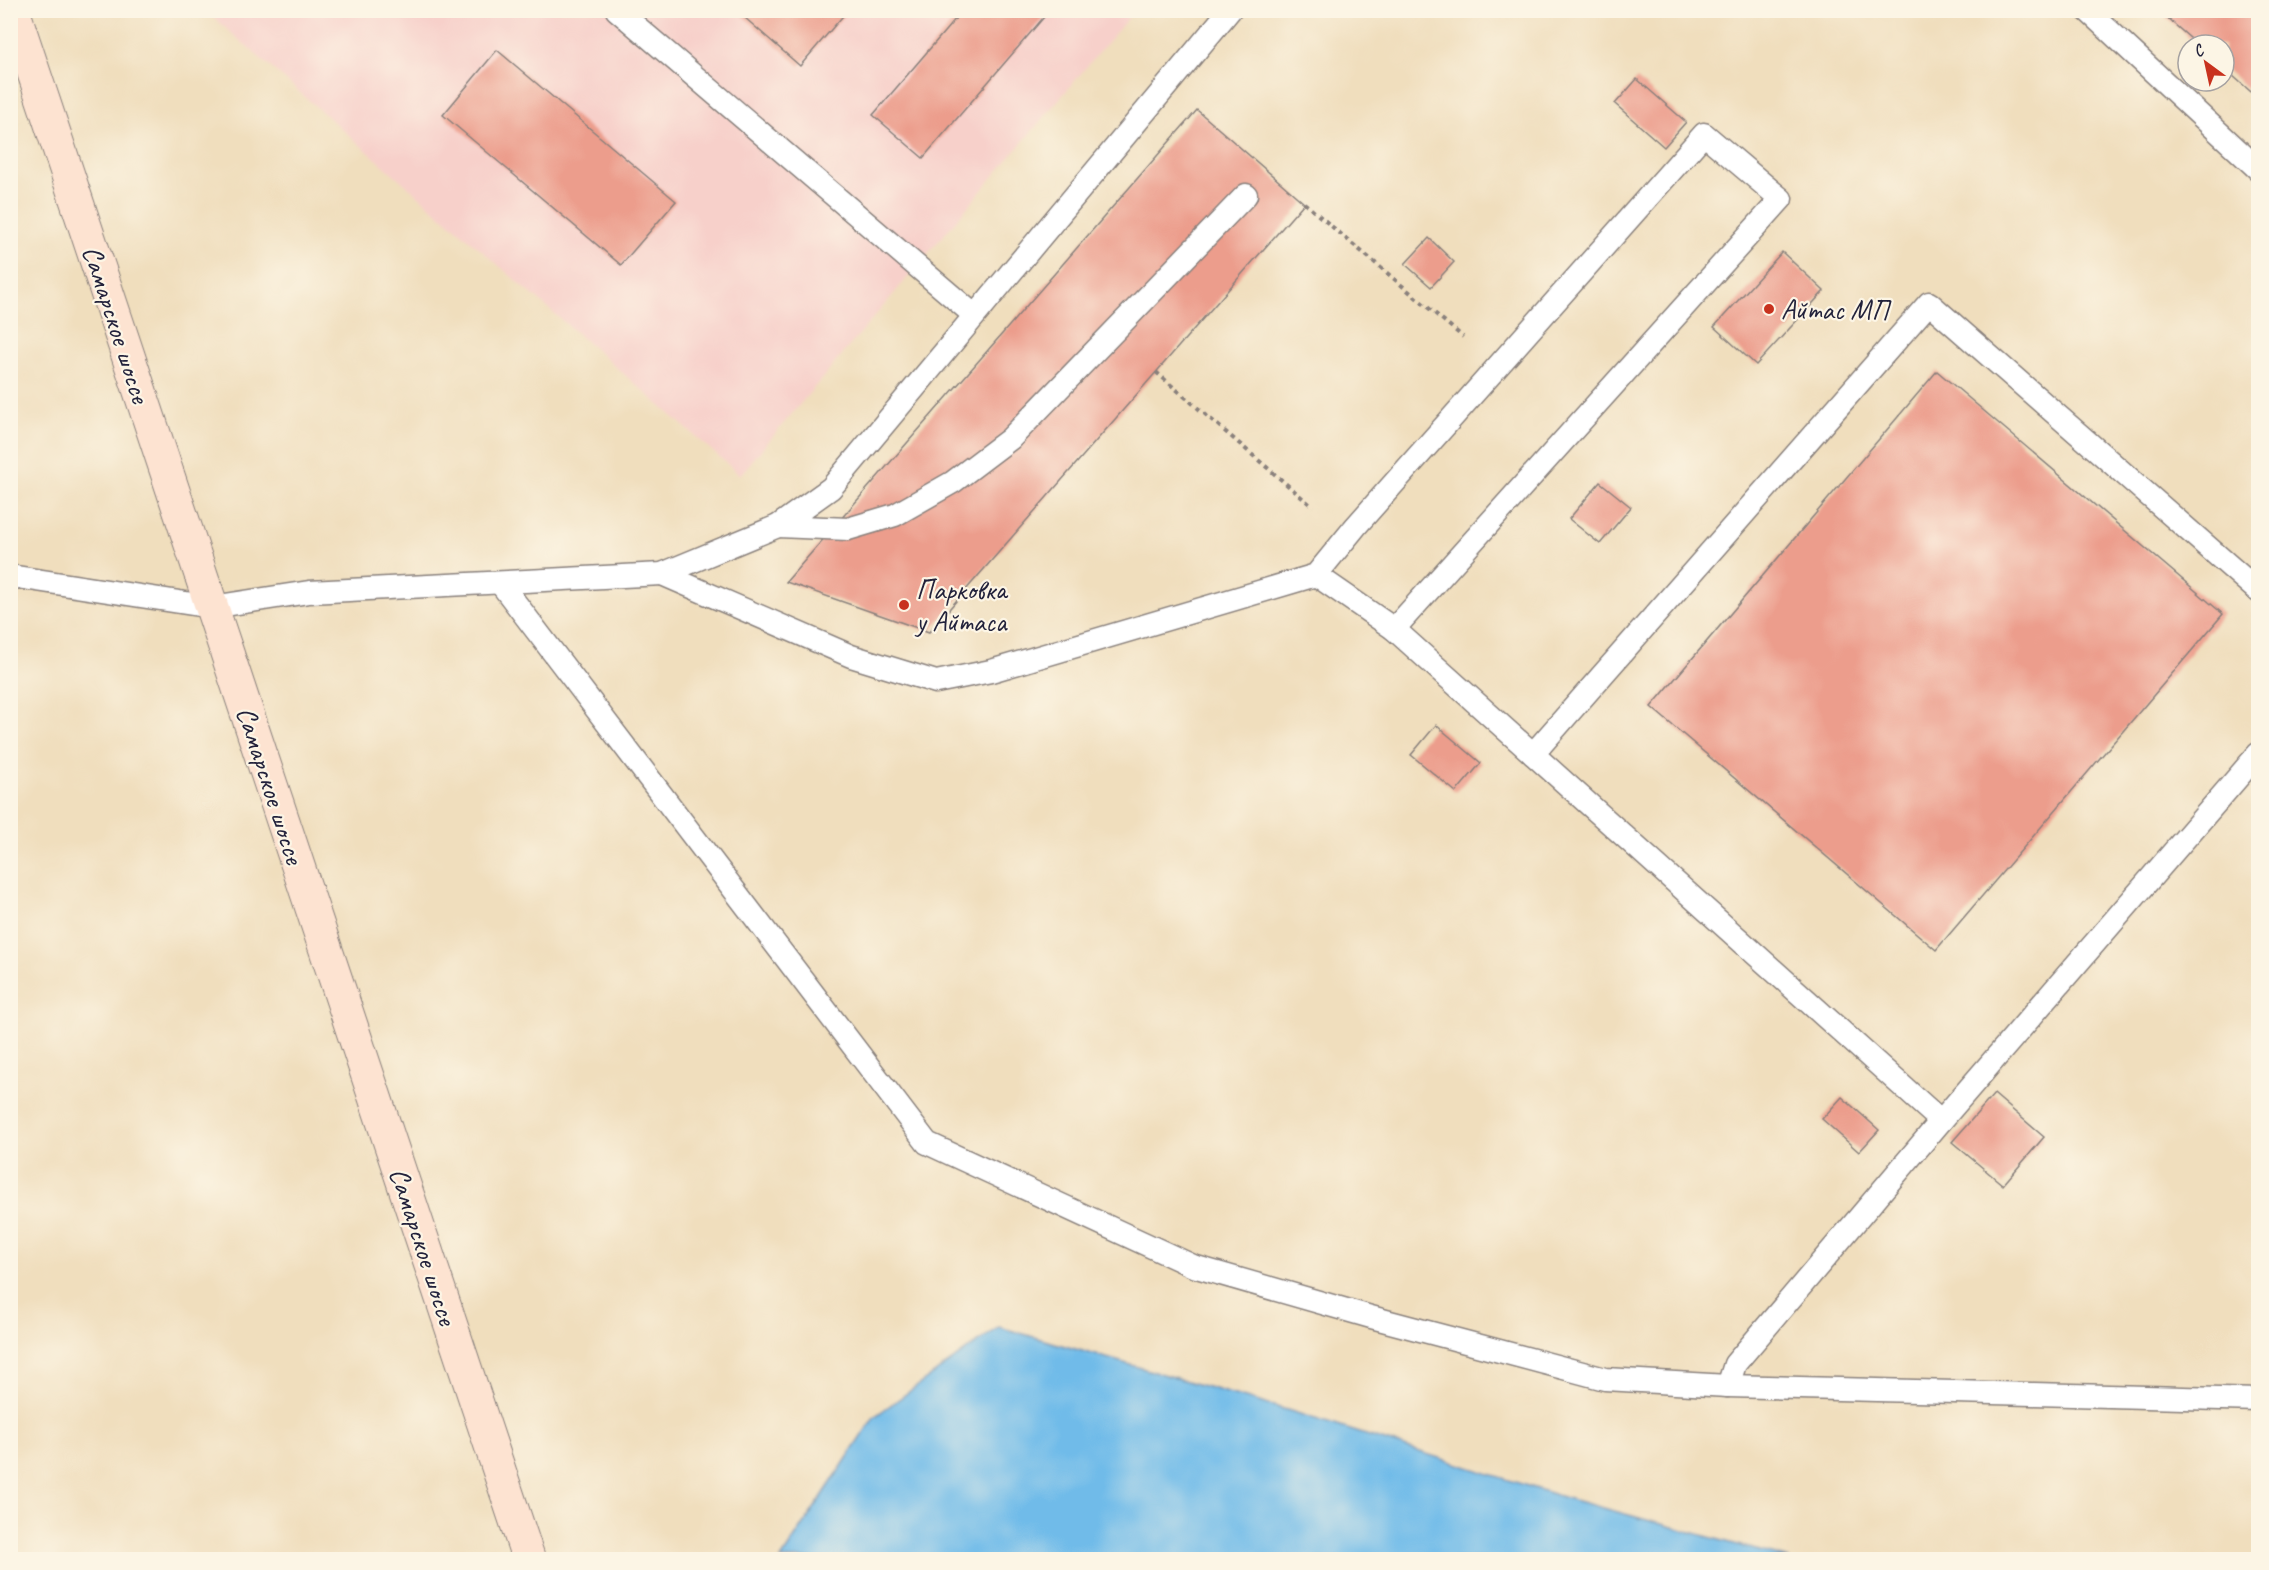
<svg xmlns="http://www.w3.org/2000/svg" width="2269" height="1570" font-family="Caveat,sans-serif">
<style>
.built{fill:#f7d0ca}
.water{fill:#70bbe9;stroke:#496e92;stroke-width:1.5}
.building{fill:#ec9d8c}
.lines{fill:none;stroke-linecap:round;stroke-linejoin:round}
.lane-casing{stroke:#89807c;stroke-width:25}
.secondary-casing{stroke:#89807c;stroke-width:35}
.path{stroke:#89807c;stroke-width:4;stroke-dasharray:4.5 4.5;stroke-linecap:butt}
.lane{stroke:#fff;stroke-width:22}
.secondary{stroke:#fde3d1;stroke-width:33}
.poi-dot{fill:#c8321e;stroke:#fcf5e5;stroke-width:2}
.labels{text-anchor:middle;stroke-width:4.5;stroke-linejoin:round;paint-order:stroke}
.poi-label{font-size:28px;fill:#22223b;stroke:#fcf5e5;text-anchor:start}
.street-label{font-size:28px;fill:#22223b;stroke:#fcf5e5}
</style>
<rect width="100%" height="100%" fill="#fcf5e5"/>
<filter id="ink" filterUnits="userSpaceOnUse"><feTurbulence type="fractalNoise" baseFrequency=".0167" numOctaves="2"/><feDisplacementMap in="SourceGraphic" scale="12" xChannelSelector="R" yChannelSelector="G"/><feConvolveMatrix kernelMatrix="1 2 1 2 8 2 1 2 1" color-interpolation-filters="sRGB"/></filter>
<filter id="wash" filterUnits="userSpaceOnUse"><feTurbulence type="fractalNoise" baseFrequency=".008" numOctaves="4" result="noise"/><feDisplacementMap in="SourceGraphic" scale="24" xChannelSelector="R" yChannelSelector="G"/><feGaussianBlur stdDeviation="1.35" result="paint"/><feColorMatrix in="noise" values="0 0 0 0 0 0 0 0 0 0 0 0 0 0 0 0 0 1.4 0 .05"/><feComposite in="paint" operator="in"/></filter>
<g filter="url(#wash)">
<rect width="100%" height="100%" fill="#f0debd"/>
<!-- built -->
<polygon class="built" points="206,11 1134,11 740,475"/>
<!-- water -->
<polygon class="water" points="999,1327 1287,1410 1563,1497 1789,1559 781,1559 874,1417"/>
<g id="blocks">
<!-- building -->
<g class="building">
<polygon points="736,10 848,10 800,66"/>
<polygon points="963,10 1050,10 923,158 873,115"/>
<polygon points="2158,10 2258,10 2258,98 2224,68 2224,45 2198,45"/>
<polygon points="497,50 676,201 621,265 443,115"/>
<polygon points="1637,79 1686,122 1664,147 1615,104"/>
<polygon points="1197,110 1304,203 929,632 786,582"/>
<polygon points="1429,238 1454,262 1431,287 1405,264"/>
<polygon points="1782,252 1824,291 1756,365 1714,327"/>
<polygon points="1937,371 2223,614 1936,950 1651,707"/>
<polygon points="1600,482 1631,507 1600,544 1569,519"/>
<polygon points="1436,725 1481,763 1456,792 1411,755"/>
<polygon points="1994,1094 2044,1137 2003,1185 1952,1142"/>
<polygon points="1842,1097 1879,1130 1859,1152 1822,1119"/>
</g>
</g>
</g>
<g filter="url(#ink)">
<use href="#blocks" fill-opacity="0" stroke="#89807c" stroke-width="1.5"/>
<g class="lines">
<defs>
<g id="lane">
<polyline points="617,10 974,315"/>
<polyline points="2087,10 2258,169"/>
<polyline points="778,526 848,529 895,515 953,482 1010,439 1246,195"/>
<polyline points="662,574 851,656 936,682 991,671 1316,575 1356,526 1704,134 1781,199 1394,629 1316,575"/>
<polyline points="10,576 212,607 309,592 662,574 778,526 831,488 1230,10"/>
<polyline points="501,584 927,1143 1193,1266 1371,1317 1605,1379 1728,1386 2258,1400"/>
<polyline points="1394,629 1941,1121 2258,754"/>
<polyline points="1533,754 1929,303 2258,591"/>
<polyline points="1728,1386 1735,1364 1941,1121"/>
</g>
<polyline id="secondary" points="13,10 529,1560"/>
</defs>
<!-- lane casing -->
<use href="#lane" class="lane-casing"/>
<!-- secondary casing -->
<use href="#secondary" class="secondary-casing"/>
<!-- path -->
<g class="path">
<polyline points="1304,203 1463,337"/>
<polyline points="1156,372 1313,507"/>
</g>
<!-- lane -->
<use href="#lane" class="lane"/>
<!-- secondary -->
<use href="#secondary" class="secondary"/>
</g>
</g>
<!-- markers -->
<g class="poi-dot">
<circle cx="1769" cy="309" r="6"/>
<circle cx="904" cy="605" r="6"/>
</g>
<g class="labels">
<!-- poi labels -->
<g class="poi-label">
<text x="1781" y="319">Айтас МП</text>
<text x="916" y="599">Парковка<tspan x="916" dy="32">у Айтаса</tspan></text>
</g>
<!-- street labels -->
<g class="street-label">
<text transform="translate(117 324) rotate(72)" y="10">Самарское шоссе</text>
<text transform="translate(271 785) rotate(72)" y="10">Самарское шоссе</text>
<text transform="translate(424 1246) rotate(72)" y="10">Самарское шоссе</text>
</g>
</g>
<!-- margin -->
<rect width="2269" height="1570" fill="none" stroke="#fcf5e5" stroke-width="36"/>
<!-- north arrow -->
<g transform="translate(2206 63) rotate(327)"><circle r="28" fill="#fcf5e5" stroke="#a5a1a1" stroke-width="1.5"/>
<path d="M0-4.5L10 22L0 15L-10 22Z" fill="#c8321e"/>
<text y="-9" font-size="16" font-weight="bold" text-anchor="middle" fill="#22223b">С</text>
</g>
</svg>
